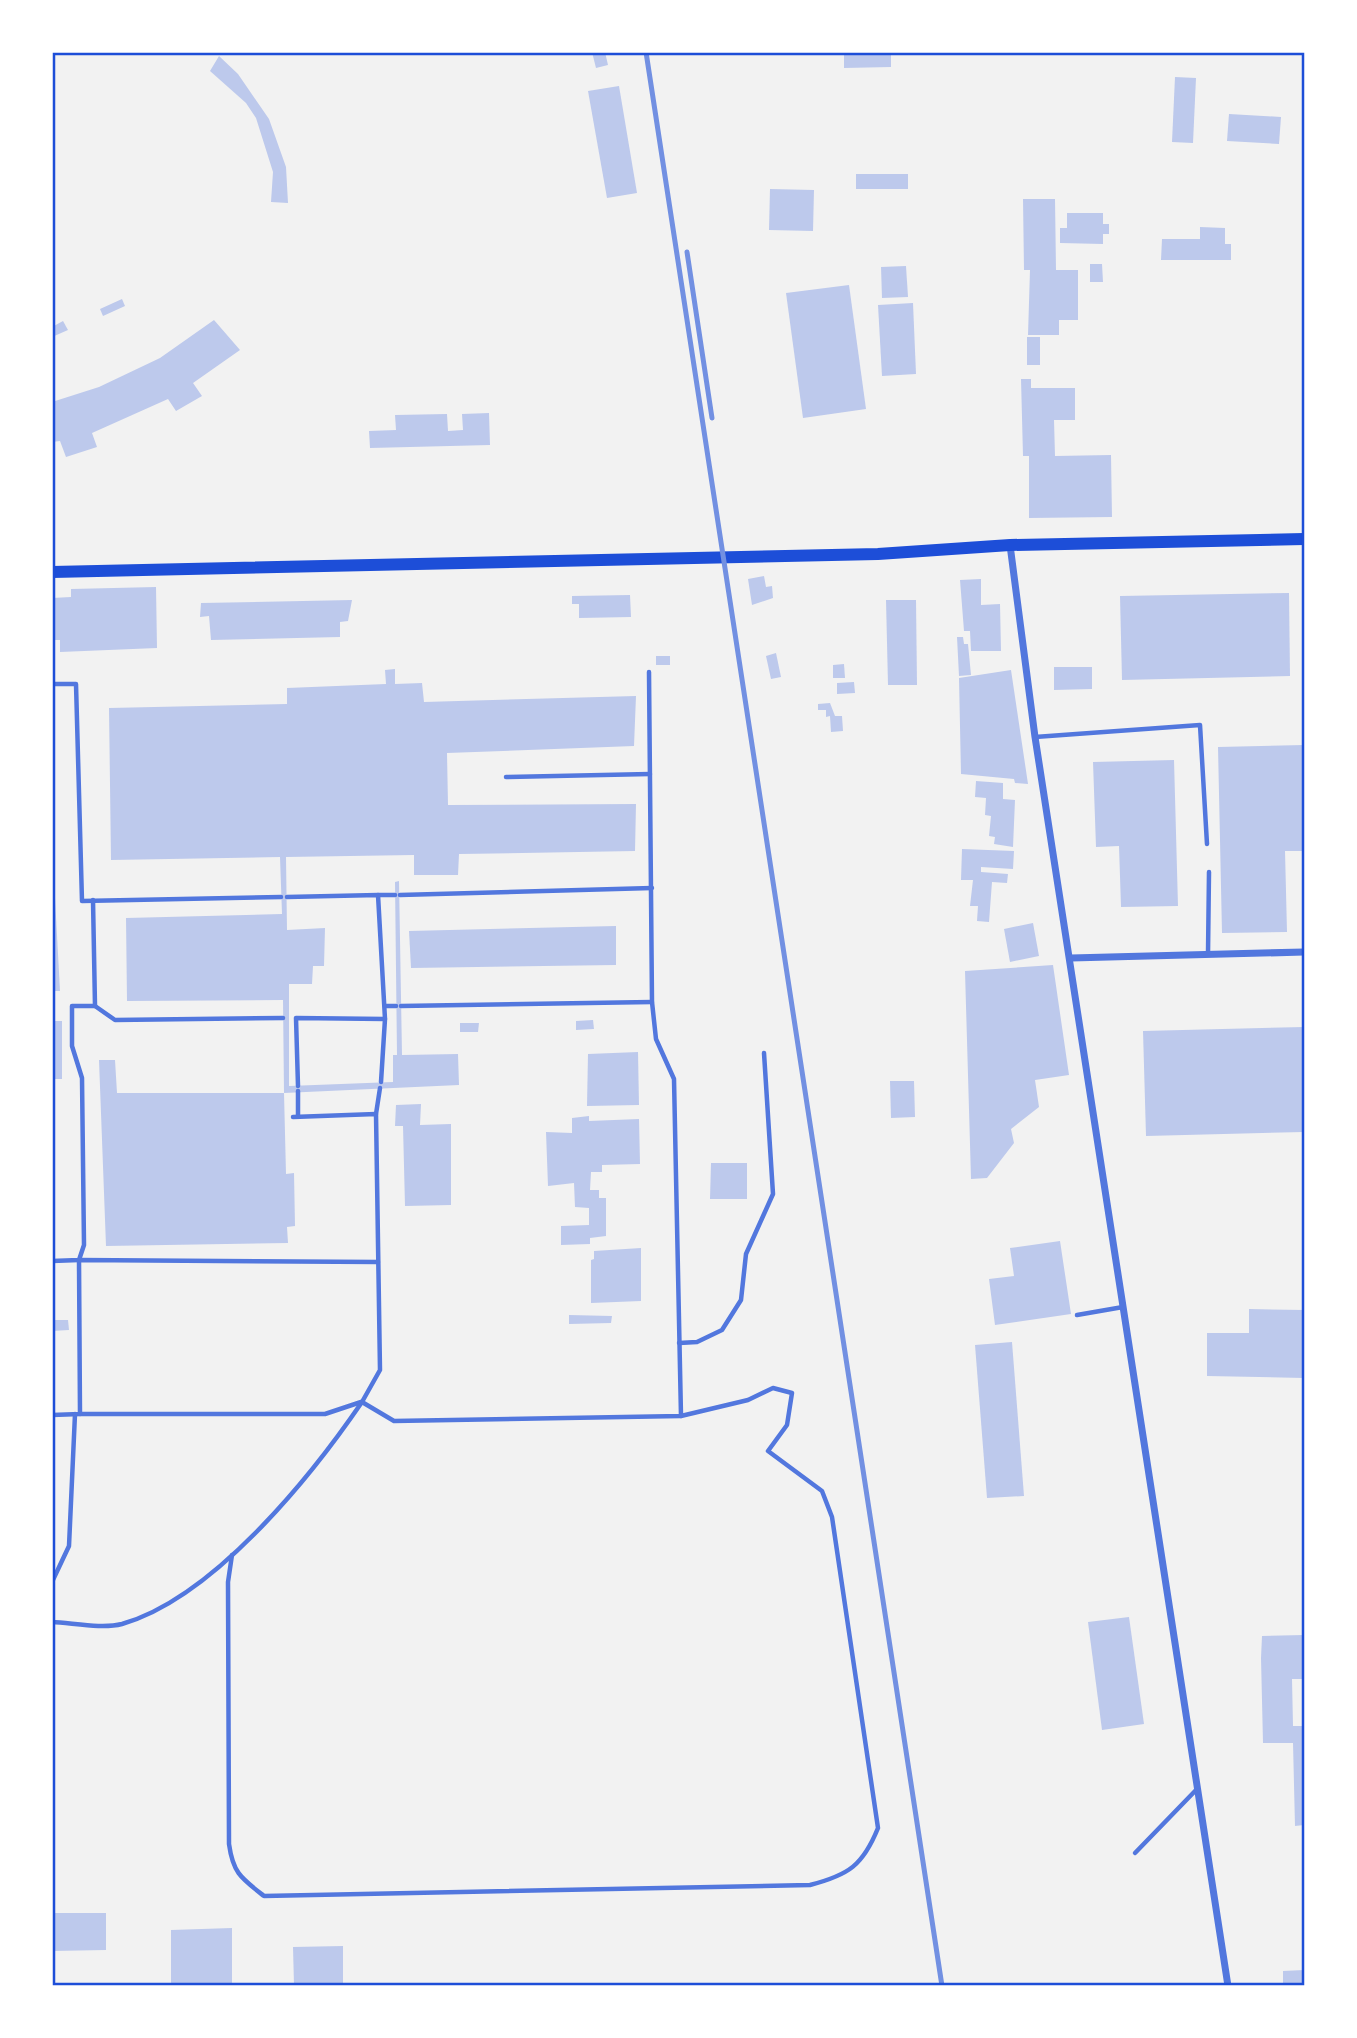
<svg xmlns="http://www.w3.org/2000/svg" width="1357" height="2038" font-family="Arial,sans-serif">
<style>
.building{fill:#bdc9ec}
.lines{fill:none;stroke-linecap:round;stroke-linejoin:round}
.service{stroke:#5277de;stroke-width:4.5}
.minor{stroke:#5277de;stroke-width:7}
.secondary{stroke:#1d4ed8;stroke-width:12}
.rail{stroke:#7290e2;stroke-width:5}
.neatline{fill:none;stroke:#1d4ed8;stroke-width:2.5}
</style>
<rect width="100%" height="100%" fill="#f2f2f2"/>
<!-- building -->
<g class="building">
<polygon points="592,52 605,52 608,65 596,68"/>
<polygon points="844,52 891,52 891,67 844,68"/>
<polygon points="219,56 238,74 269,119 286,167 288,203 271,202 273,172 256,118 246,103 210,71"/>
<polygon points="1175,77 1196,78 1193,143 1172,142"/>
<polygon points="619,86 637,193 607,198 588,91"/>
<polygon points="1229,114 1281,117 1279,144 1227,141"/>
<rect x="856" y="174" width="52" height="15"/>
<polygon points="770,189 814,190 813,231 769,230"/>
<polygon points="1023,199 1055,199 1056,270 1078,270 1078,320 1059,320 1059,335 1028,335 1030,270 1024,270"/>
<polygon points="1067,213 1103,213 1103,224 1109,224 1109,234 1103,234 1103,244 1060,243 1060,228 1067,228"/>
<polygon points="1200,227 1225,228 1225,244 1231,244 1231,260 1161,260 1162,239 1200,239"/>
<polygon points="1090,264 1102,264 1103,282 1090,282"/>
<polygon points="906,266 908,297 882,298 881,267"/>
<polygon points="849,285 866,409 803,418 786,293"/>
<polygon points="122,299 125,306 103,316 100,309"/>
<polygon points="913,303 916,374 882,376 878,305"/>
<polygon points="214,320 240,350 193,383 202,396 176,411 168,399 92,433 97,447 66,457 60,441 52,442 52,402 99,387 160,358"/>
<polygon points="63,321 68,330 52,337 52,327"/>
<rect x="1027" y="337" width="13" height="28"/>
<polygon points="1021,379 1031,379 1031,388 1075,388 1075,420 1054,420 1055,456 1111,455 1112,517 1029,518 1029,456 1023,456"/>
<polygon points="489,413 490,445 370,448 369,431 396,430 395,415 447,414 448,431 463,430 462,414"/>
<polygon points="764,576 766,587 772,586 773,598 752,605 748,579"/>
<polygon points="981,579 981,605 1000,604 1001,651 971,651 970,631 964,631 960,580"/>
<polygon points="156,587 157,648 60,652 60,640 52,640 52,598 71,597 71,589"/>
<polygon points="1289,593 1290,676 1122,680 1120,596"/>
<polygon points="630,595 631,617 579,618 579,604 572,604 572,596"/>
<polygon points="352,600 348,621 340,622 340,637 211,640 209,616 200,617 201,603"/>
<polygon points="886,600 916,600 917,685 888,685"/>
<polygon points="957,637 963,637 964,644 968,644 971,675 959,676"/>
<polygon points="776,653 781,677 771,679 766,656"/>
<rect x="656" y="656" width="14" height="9"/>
<polygon points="844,664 845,678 833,678 833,665"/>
<polygon points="1054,667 1092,667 1092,689 1054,690"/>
<polygon points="395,669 395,684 422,683 424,702 636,696 634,746 447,753 448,805 636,804 635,851 459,854 458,875 414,875 414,855 286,857 287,930 325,928 324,966 313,966 312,984 289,984 289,1086 393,1082 393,1055 397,1055 395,882 399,881 402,1055 458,1054 459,1085 284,1093 283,1000 127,1001 126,918 282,914 280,857 111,860 109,708 287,704 287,688 386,684 385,670"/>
<polygon points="1011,670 1028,784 1015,783 1014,779 961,774 959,678"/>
<polygon points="854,682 855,693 837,694 837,683"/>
<polygon points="830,703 835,716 842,716 843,731 831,732 830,716 826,717 826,710 818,710 818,704"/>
<polygon points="1304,745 1304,851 1285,851 1287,932 1222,933 1218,747"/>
<polygon points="1174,760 1178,906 1121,907 1119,846 1096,847 1093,762"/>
<polygon points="976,781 1003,783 1003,799 1015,800 1013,847 994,844 995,837 989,836 991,816 985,815 986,798 975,797"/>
<polygon points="52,842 60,991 52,991"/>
<polygon points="962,849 1014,851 1013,869 981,867 981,872 1008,874 1007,883 992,882 989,922 977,921 978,906 970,906 973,880 961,880"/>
<polygon points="1033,923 1039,956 1010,962 1004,929"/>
<polygon points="616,926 616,965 411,968 409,931"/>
<polygon points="1053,965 1069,1075 1035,1080 1039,1107 1011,1129 1014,1143 987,1178 971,1179 965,971"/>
<polygon points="593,1020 594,1029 576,1030 576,1021"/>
<rect x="52" y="1021" width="10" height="58"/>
<polygon points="460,1023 479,1023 478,1032 460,1032"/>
<polygon points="1304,1027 1304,1132 1146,1136 1143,1031"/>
<polygon points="638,1052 639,1105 587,1106 588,1054"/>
<polygon points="99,1060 115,1060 117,1093 284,1093 286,1174 294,1173 295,1226 287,1227 288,1243 106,1246"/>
<polygon points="890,1081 914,1081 915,1117 891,1118"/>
<polygon points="421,1104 420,1125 451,1124 451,1205 405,1206 403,1126 395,1126 396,1105"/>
<polygon points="589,1116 589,1121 639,1119 640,1164 602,1165 602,1172 591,1172 590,1190 599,1190 599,1198 606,1198 606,1236 590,1238 590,1244 561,1245 561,1226 589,1225 589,1208 575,1207 574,1183 548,1186 546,1132 572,1133 572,1118"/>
<polygon points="711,1163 747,1163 747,1199 710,1199"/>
<polygon points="1060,1241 1071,1314 995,1325 989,1279 1014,1276 1010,1248"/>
<polygon points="641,1248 641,1301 591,1303 591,1260 594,1259 594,1251"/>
<polygon points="1249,1309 1304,1310 1304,1378 1207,1376 1207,1333 1249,1333"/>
<polygon points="569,1315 612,1316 611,1323 569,1324"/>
<polygon points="52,1320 68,1320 69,1330 52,1331"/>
<polygon points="1012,1342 1024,1496 987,1498 975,1345"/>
<polygon points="1129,1617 1144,1724 1102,1730 1088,1622"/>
<polygon points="1304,1635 1304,1679 1292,1679 1293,1726 1304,1726 1304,1825 1295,1826 1293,1743 1263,1743 1261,1658 1262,1636"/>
<polygon points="52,1913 106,1913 106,1950 52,1951"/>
<polygon points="232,1928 232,1985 171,1985 171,1930"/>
<polygon points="343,1946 343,1985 294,1985 293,1947"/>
<polygon points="1304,1970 1304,1985 1283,1985 1283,1971"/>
</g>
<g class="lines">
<!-- service -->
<g class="service">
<polyline points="52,684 76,684 82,901 281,897"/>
<polyline points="1035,737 1200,725 1207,844"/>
<polyline points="506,777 650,774"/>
<polyline points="378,895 395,895"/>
<polyline points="400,895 652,888"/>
<polyline points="287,897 378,895 385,1019"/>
<polyline points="1208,954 1209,872"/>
<polyline points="95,1006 115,1020 283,1018"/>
<polyline points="385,1006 396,1006"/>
<polyline points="401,1006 652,1002"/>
<polyline points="298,1086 296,1018 385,1019 381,1082"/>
<polyline points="376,1114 380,1088"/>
<polyline points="298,1116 298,1091"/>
<polyline points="293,1117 376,1114 380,1370 362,1402 394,1421 681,1416 674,1079 656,1039 652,1002 649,672"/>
<polyline points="52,1261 79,1260 84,1245 82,1078 72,1046 72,1006 95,1006 93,900"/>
<polyline points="1077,1315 1123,1307"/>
<polyline points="679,1343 697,1342 722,1330 741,1300 746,1254 773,1194 764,1053"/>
<polyline points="80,1414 325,1414 361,1402"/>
<polyline points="52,1415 80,1414 79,1260 378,1262"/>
<path d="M232 1555 228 1582 229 1844C233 1873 241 1878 264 1896L810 1885C849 1875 863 1865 878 1828L832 1517 822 1491 768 1451 787 1425 792 1393 773 1388 748 1400 681 1416"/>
<polyline points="52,1582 69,1546 75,1414"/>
<path d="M52 1622C73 1623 102 1629 122 1624 213 1598 310 1478 362 1402"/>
<polyline points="1135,1853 1197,1789"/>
</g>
<!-- minor -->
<g class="minor">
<polyline points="1010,545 1035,737 1228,1986"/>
<polyline points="1071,958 1304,952"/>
</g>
<!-- secondary -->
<polyline class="secondary" points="52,572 878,554 1010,545 1304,539"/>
<!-- rail -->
<g class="rail">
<polyline points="646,52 942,1986"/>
<polyline points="687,252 712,418"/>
</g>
</g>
<!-- border -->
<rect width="1357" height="2038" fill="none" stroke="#ffffff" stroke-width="108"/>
<rect x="54" y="54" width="1249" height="1930" class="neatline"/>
</svg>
